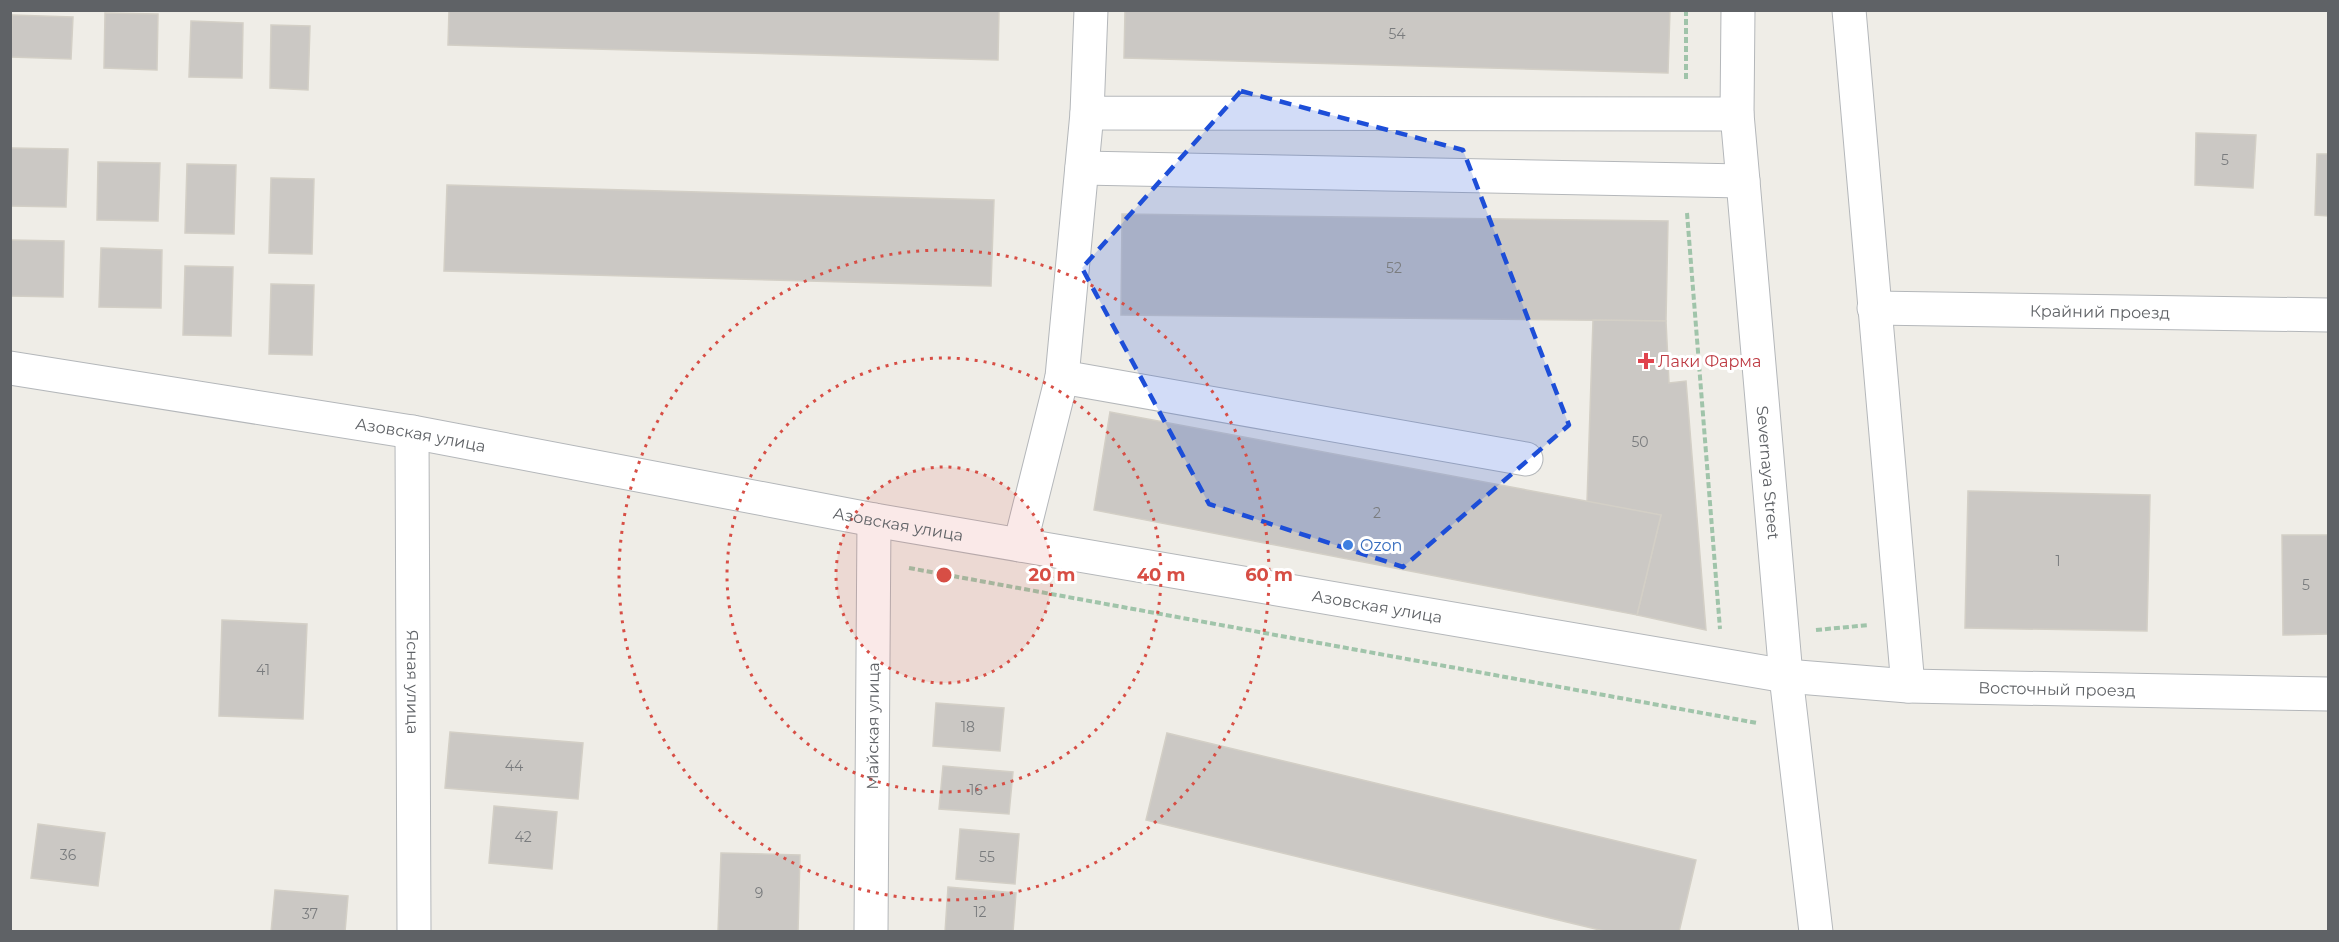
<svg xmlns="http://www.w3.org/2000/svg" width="2339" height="942" font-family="Montserrat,sans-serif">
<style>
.building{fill:#cbc8c4;stroke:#d3cfc6;stroke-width:1.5}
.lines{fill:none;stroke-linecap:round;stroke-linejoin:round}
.minor-casing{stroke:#b4b7ba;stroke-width:35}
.path{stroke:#a0c4aa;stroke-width:4;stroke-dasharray:6 3;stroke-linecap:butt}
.minor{stroke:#fff;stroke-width:33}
.marked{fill:#1d4ed8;fill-opacity:0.2;stroke:#1d4ed8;stroke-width:4.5;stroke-dasharray:12 8;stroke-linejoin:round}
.ring{fill:none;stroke:#d74e45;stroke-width:3;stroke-dasharray:3 6}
.health-dot{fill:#e0444e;stroke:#fff;stroke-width:2}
.shop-dot{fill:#3f7fe0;stroke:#fff;stroke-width:2}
.labels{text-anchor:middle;stroke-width:6;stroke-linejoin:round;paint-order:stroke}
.number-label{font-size:14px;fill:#7a7c7e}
.street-label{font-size:16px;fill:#5f6266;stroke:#fff}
.health-label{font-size:16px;fill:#be3a42;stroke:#fff;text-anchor:start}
.shop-label{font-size:16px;fill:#366cbe;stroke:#fff;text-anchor:start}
.centre{fill:#d74e45;stroke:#fff;stroke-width:3}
.ring-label{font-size:18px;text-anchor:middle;font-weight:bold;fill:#d74e45;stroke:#fff;stroke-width:6;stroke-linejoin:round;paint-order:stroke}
</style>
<rect width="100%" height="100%" fill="#efede7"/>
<!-- building -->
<g class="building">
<polygon points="449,10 999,10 998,60 448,45"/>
<polygon points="1125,10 1670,10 1668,73 1124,58"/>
<polygon points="105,13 158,14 157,70 104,68"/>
<polygon points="12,15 73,17 71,59 11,57"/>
<polygon points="191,21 243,23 242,78 189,77"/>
<polygon points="271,25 310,26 308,90 270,88"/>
<polygon points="2196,133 2256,135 2253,188 2195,185"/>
<polygon points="10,148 68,149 66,207 10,206"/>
<polygon points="2317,154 2328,154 2328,216 2315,215"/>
<polygon points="98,162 160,163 158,221 97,220"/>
<polygon points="187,164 236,165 234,234 185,233"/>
<polygon points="271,178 314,179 312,254 269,253"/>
<polygon points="447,185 994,200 991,286 444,271"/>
<polygon points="1122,214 1668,221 1666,321 1121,315"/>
<polygon points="10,240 64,241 63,297 10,296"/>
<polygon points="101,248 162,250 161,308 99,307"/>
<polygon points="185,266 233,267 231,336 183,335"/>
<polygon points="271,284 314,285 312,355 269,354"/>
<polygon points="1593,320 1666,321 1669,383 1686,381 1706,630 1637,615 1661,515 1587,502"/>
<polygon points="1110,412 1661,515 1637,615 1094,510"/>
<polygon points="1968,491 2150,495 2147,631 1965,628"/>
<polygon points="2282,535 2328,535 2328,634 2283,635"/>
<polygon points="222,620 307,624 303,719 219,716"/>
<polygon points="936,703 1004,708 1000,751 933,746"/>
<polygon points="450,732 583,743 578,799 445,788"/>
<polygon points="1167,733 1696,860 1679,932 1608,932 1146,820"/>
<polygon points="943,766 1013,772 1009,814 939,809"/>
<polygon points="494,806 557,812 552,869 489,863"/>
<polygon points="38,824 105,833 98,886 31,878"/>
<polygon points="960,829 1019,834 1015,884 956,879"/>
<polygon points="721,853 800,855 798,932 718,932"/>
<polygon points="948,887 1016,893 1013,932 945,932"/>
<polygon points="275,890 348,896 345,932 271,932"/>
</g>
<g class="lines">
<defs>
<g id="minor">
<polyline points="1091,10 1087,113 1737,114"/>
<path id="s1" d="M1738 10 1737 114 1743 181 1786 676 1816 932"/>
<polyline points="1849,10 1908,686"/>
<polyline points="1082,168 1743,181"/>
<path id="s2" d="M1874 308 2328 315"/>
<path id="s3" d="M10 368 412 432 874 520 1786 676 1908 686 2328 694"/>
<polyline points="1062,377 1526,459"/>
<path id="s4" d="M412 432 414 932"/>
<polyline points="1020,545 1062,377 1087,113"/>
<path id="s5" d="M871 932 874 520"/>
</g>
</defs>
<!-- minor casing -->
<use href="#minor" class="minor-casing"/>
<!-- path -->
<g class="path">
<polyline points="1686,10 1686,80"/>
<polyline points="1687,213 1720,629"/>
<polyline points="909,568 1757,723"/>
<polyline points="1816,630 1869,625"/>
</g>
<!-- minor -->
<use href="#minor" class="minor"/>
</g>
<!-- marked area -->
<path class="marked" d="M1241 91 1463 150 1569 425 1403 567 1209 504 1082 268Z"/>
<!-- distance rings -->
<circle cx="944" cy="575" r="108" fill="#d74e45" fill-opacity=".12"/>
<g class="ring">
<circle cx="944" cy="575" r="108"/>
<circle cx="944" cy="575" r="217"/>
<circle cx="944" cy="575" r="325"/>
</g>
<!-- markers -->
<path class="health-dot" d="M1643 352h6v6h6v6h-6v6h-6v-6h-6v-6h6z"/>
<circle class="shop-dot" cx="1348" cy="545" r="6"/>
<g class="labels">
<!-- number labels -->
<g class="number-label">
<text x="1397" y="39">54</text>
<text x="2225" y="165">5</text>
<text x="1394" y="273">52</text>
<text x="1640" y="447">50</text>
<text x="1377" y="518">2</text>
<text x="2058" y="566">1</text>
<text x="2306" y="590">5</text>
<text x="263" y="675">41</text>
<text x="968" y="732">18</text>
<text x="514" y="771">44</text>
<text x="976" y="795">16</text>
<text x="523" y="842">42</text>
<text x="68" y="860">36</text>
<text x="987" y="862">55</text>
<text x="759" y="898">9</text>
<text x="980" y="917">12</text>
<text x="310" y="919">37</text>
</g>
<!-- street labels -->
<g class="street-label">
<text dy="6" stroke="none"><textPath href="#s2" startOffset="226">Крайний проезд</textPath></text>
<text dy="6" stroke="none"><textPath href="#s3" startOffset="416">Азовская улица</textPath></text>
<text dy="6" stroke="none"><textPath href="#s1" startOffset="464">Severnaya Street</textPath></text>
<text dy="6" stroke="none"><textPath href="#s3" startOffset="902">Азовская улица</textPath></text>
<text dy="6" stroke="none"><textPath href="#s3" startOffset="1388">Азовская улица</textPath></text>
<text dy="6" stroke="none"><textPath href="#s4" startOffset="250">Ясная улица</textPath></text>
<text dy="6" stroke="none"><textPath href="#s3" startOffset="2074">Восточный проезд</textPath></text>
<text dy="6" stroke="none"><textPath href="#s5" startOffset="206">Майская улица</textPath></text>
</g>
<!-- health labels -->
<g class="health-label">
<text x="1658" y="367">Лаки Фарма</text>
</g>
<!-- shop labels -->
<g class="shop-label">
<text x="1360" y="551">Ozon</text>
</g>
</g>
<circle cx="944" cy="575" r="9" class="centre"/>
<g class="ring-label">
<text x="1052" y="581">20 m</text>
<text x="1161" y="581">40 m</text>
<text x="1269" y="581">60 m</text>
</g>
<!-- border -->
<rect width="2339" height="942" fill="none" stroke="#5f6266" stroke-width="24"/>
</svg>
